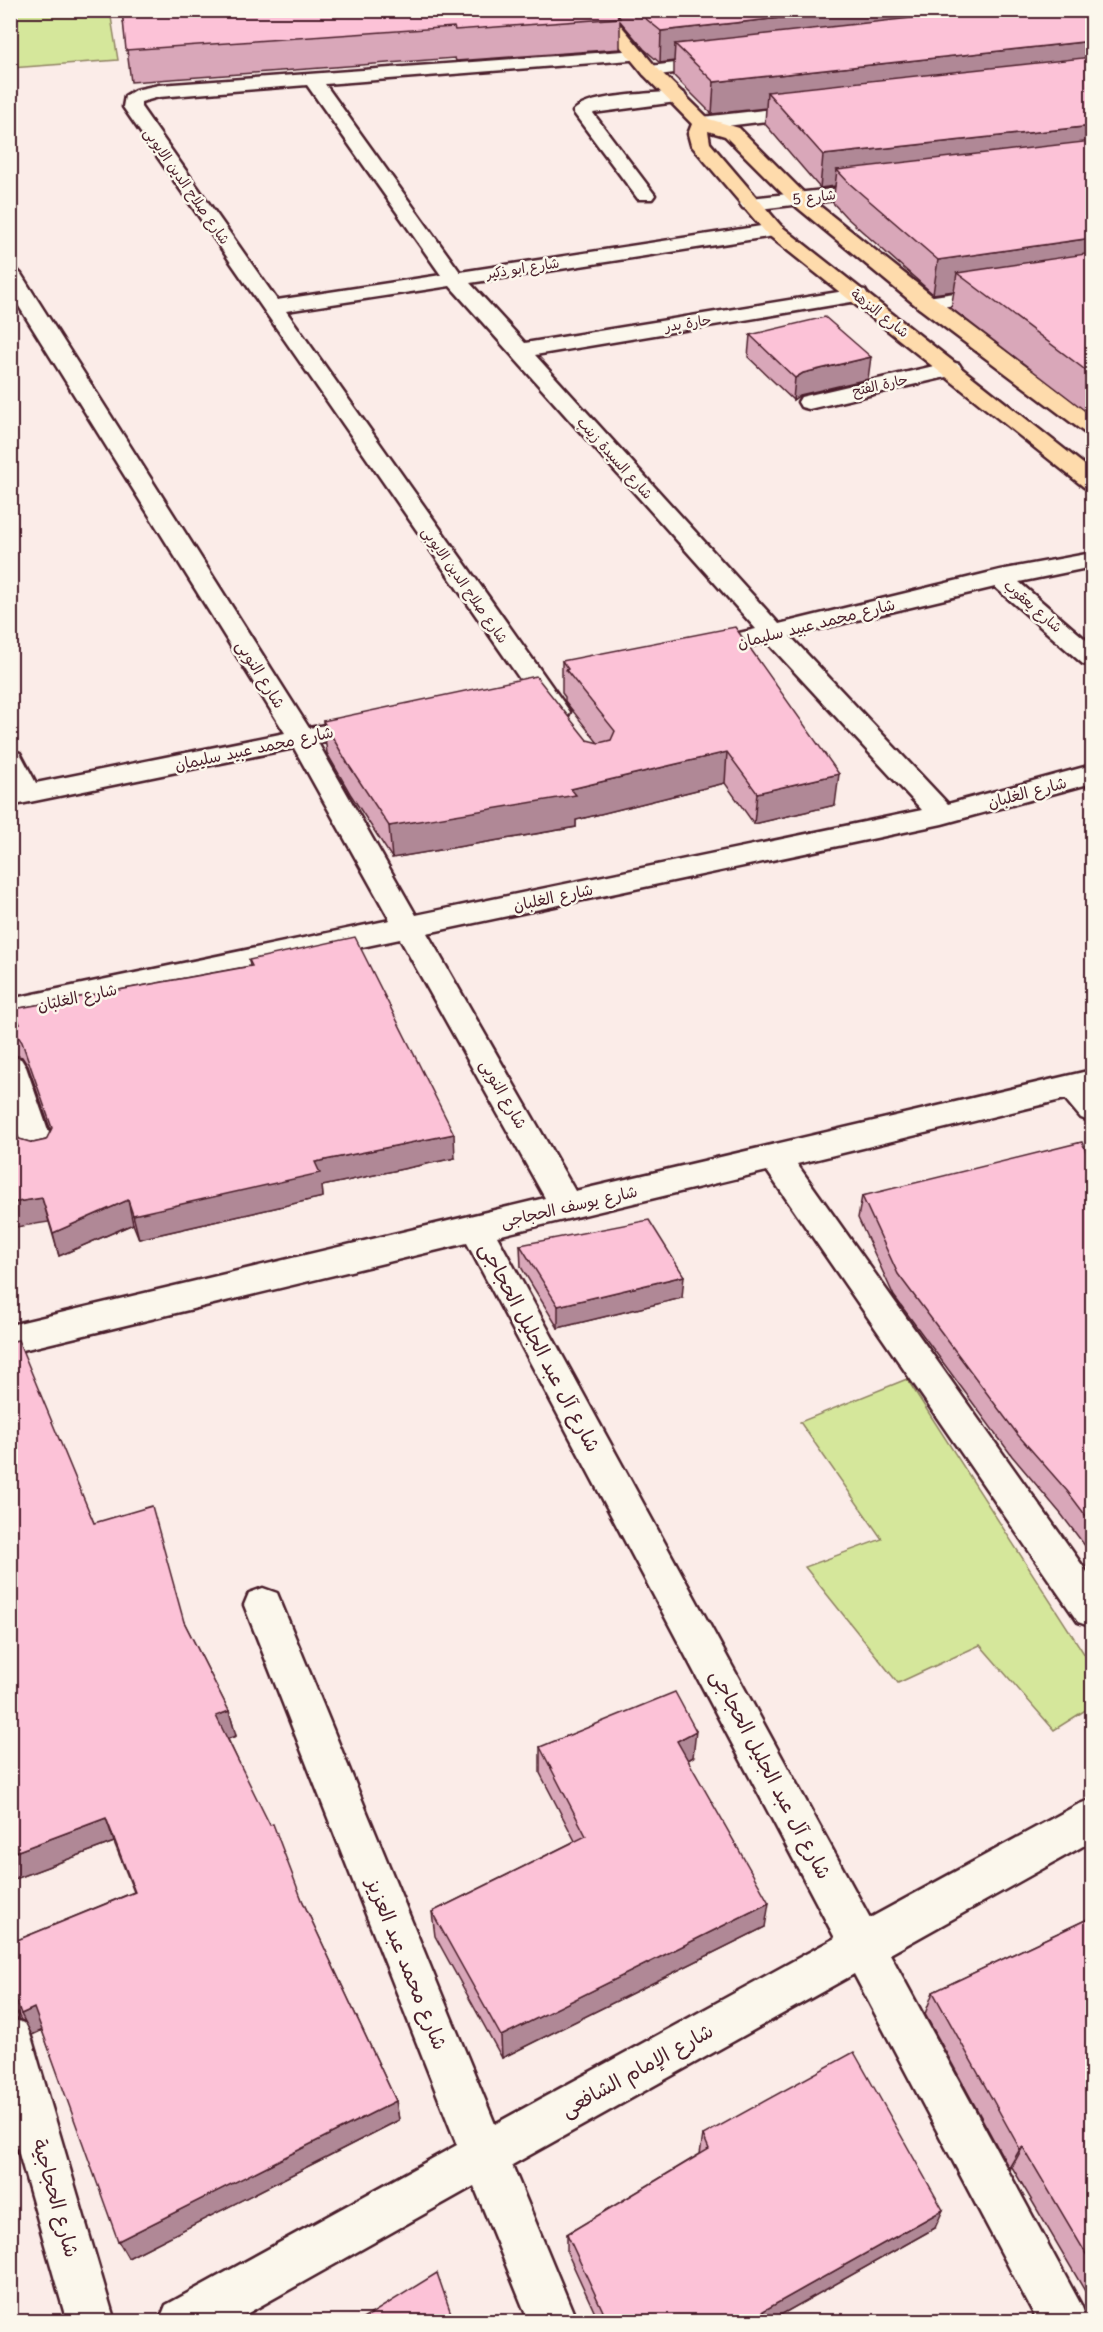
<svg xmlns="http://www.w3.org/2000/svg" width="1103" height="2332" font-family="'Playpen Sans','Playpen Sans Arabic',sans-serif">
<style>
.green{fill:#d5e79b;stroke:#908363;stroke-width:1.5}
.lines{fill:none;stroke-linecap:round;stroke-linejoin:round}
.street-casing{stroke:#4a1f2b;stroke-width:5}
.primary-casing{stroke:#4a1f2b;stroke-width:5}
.street{fill:#fbf7ec;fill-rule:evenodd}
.primary{fill:#fedbac;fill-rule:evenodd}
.wall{fill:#d9a7b9;stroke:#4a1f2b;stroke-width:1.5}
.shaded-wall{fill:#b08896;stroke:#4a1f2b;stroke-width:1.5}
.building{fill:#fcc2d7;stroke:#4a1f2b;stroke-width:1.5}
.labels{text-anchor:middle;stroke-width:5;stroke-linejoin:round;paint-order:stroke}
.far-street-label{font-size:14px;fill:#4a1f2b;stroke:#fbf7ec}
.street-label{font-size:16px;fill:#4a1f2b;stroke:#fbf7ec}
.near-street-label{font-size:20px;fill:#4a1f2b;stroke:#fbf7ec}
</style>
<rect width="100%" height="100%" fill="#fbece8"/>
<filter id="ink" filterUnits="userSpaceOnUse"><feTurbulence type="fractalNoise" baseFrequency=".0167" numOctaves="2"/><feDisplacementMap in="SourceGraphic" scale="12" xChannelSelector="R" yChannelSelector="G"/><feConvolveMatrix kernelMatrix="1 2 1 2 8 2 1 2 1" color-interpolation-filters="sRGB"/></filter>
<g filter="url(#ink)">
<!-- green -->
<g class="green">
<polygon points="11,10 110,11 118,60 11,68"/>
<polygon points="907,1379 1092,1666 1092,1706 1054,1730 980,1645 898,1683 805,1567 882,1539 800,1422"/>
</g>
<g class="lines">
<defs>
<g id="street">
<path d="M637 50 643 51 646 55 643 59 325 84 460 272 774 224 781 226 784 230 781 234 774 236 470 283 525 343 857 289 865 290 868 295 865 300 857 301 535 355 779 624 1000 570 1092 553V567L1019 582 1092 645V666L1083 664 995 587 790 636 948 804 1092 765V783L942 824 427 933 575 1191 1092 1070V1122L1081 1118 1065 1099 797 1164 1092 1579V1627L1078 1622 767 1171 497 1236 870 1918 1077 1805 1092 1799V1841L890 1954 1081 2305 1088 2322H1038L854 1974 512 2165 577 2322H529L474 2186 232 2322H159L166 2305 457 2145 244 1605 249 1593 263 1588 277 1593 282 1605 495 2124 835 1938 467 1243 10 1353V1325L545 1198 400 939 10 1021V999L390 920 294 748 10 806V750L20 753 36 783 285 733 10 292V268L17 270 21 274 309 728 367 717 377 719 381 725 377 731 318 743 416 915 922 810 767 642 702 658 693 656 689 650 693 644 756 629 450 286 286 311 570 712 567 718 557 720 547 718 123 107 125 96 135 90 159 85ZM307 85 441 275 277 300 141 107V102L159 97Z"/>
<polygon points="718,58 724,59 727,63 724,67 650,76 644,75 641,71 644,67 650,66"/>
<path d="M677 91 684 93 686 97 684 101 593 113 655 195 652 199H638L573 112C585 94 654 94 677 91Z"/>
<polygon points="810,105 817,107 819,111 817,115 702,129 695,127 693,123 695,119 702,117"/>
<polygon points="879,184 886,186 889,190 886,194 750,210 743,208 740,204 743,200 750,198"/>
<polygon points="996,287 1004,288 1007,293 1004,298 927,309 919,308 916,303 919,298 927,297"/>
<polygon points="951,362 959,364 962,369 959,374 809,409 801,407 798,402 801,397"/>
<path d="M10 1056 21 1059 26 1067 56 1153 52 1162 40 1165 28 1162C8 1125 10 1096 10 1056Z"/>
<polygon points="10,2018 26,2024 32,2040 115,2322 67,2322 10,2122"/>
</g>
<polygon id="primary" points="590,10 608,10 656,67 709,119 739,128 806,195 935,298 1092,416 1092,434 1084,432 919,308 792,203 725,136 708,131 710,143 781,226 1092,471 1092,489 1084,487 767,234 691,145 688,134 692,124 644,75"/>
</defs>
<!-- street casing -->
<use href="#street" class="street-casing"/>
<!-- primary casing -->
<use href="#primary" class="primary-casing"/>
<!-- street -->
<use href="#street" class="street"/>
<!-- primary -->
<use href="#primary" class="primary"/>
</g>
<!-- wall -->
<g class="wall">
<polygon points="122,10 1092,10 1092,416 951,308 954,291 933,294 846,217 833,203 835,186 820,188 765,124 766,108 712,114 674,76 674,61 660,63 644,49 620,21 620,49 456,61 455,58 131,82"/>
<polygon points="750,335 868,379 800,395 793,400 748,357"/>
<polygon points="562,661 835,805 754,824 725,783 576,820 576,827 392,858 351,795 327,753 323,721 598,743 565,701 565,697 562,693"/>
<polygon points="249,960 455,1158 322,1186 323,1197 139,1239 133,1224 59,1256 49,1222 12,1123 19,1139 33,1143 46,1140 51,1131 28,1066 22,1057 10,1054 10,1025 18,1024 14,1009 250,966"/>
<polygon points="1092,1166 1092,1555 1061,1514 1012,1456 894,1296 858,1218 862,1196"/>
<polygon points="520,1245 682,1298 558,1328 521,1267"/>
<polygon points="10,1342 94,1523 184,1622 229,1711 236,1736 228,1739 302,1900 396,2101 399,2120 128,2258 42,2030 32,2035 26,2022 21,2020 10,2000 10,1943 134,1892 114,1842 10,1881"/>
<polygon points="540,1747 693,1757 688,1760 765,1927 502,2058 435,1936 432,1912 575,1841 540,1773"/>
<polygon points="1092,1917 1092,2303 1012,2167 1009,2168 925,2014 933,1992"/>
<polygon points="703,2135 935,2228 768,2322 599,2322 567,2252 567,2234 700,2154"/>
</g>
<!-- shaded-wall -->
<g class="shaded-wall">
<polygon points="855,10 1092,10 675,44 674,61 660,63 661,31"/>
<polygon points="1092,41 1092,72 767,92 766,108 712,114 714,82"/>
<polygon points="1092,126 1092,157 837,170 835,186 820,188 823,155"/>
<polygon points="1092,238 1092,270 957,273 954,291 933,294 938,260"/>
<polygon points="871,357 868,379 800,395 793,400 795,378 803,373"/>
<polygon points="727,752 725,783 576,820 576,827 392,858 389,826 571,789"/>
<polygon points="839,774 835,805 754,824 757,793"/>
<polygon points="454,1134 455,1158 322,1186 323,1197 139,1239 133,1215 315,1162"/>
<polygon points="42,1198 49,1222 10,1228 10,1203"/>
<polygon points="128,1200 133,1224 59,1256 53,1233"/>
<polygon points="684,1276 682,1298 558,1328 558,1306"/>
<polygon points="229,1711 236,1736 223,1740 216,1716"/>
<polygon points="696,1731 693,1757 675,1768 677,1741"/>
<polygon points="106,1818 114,1842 10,1881 10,1854"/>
<polygon points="769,1903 765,1927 502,2058 501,2036"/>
<polygon points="34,2008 45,2029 32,2035 21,2014"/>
<polygon points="396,2101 399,2120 128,2258 118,2241"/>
<polygon points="1023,2147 1012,2167 1009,2168 1020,2149"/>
<polygon points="943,2210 935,2228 768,2322 763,2311"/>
</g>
<!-- building -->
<g class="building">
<polygon points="122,10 614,10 620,18 455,30 454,27 126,50"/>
<polygon points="639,10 855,10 661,31 645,18"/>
<polygon points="984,10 1092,10 1092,41 714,82 675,44"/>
<polygon points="1092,57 1092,126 823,155 767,92"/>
<polygon points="1092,141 1092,238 938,260 850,184 837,170"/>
<polygon points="1092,253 1092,375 957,273"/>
<polygon points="825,317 871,357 803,373 795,378 750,335"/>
<polygon points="735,627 839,774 757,793 727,752 571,789 576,795 389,826 348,764 323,721 536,676 587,740 599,743 611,740 615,731 566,670 568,669 562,661"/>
<polygon points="355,937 454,1134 315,1162 320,1173 133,1215 128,1200 53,1233 42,1198 10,1203 10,1118 19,1139 33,1143 46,1140 52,1128 22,1042 15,1032 10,1031 10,1025 20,1024 14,1009 252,966 249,960"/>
<polygon points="1082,1142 1092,1166 1092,1524 1068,1492 1018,1435 898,1274 862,1196"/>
<polygon points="649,1220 684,1276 558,1306 520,1245"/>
<polygon points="18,1340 94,1523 152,1506 184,1622 229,1711 216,1716 270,1825 273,1824 302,1900 396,2101 118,2241 34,2008 21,2014 17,2002 10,1999 10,1943 135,1892 106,1818 10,1854 10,1342"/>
<polygon points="675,1692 696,1731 677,1741 769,1903 501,2036 432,1912 586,1836 540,1747"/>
<polygon points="1092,1917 1092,2264 1023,2147 1020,2149 933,1992"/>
<polygon points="854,2052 943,2210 763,2311 768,2322 608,2322 567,2234 709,2149 703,2135"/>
<polygon points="437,2273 454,2322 358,2322"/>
</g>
</g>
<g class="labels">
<!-- far-street labels -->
<g class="far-street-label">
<text transform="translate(187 186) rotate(55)" y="5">شارع صلاح الدين الايوبى</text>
<text transform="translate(814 197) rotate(-7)" y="5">شارع 5</text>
<text transform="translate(523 268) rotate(-9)" y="5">شارع ابو ذكير</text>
<text transform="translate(880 313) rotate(38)" y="5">شارع النزهة</text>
<text transform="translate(688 323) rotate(-9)" y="5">حارة بدر</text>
<text transform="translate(880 385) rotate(-13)" y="5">حارة الفتح</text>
<text transform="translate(615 458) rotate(48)" y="5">شارع السيدة زينب</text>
<text transform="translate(465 585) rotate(55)" y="5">شارع صلاح الدين الايوبى</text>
<text transform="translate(1033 606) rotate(41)" y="5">شارع يعقوب</text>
</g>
<!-- street labels -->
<g class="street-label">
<text transform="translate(816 623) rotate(-14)" y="6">شارع محمد عبيد سليمان</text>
<text transform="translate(261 674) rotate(58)" y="6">شارع النوبى</text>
<text transform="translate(254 748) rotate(-12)" y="6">شارع محمد عبيد سليمان</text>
<text transform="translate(1027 792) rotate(-15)" y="6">شارع الغلبان</text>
<text transform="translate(553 897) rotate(-12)" y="6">شارع الغلبان</text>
<text transform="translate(77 997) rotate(-12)" y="6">شارع الغلبان</text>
<text transform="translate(504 1094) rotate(60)" y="6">شارع النوبى</text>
<text transform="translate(569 1206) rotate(-13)" y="6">شارع يوسف الحجاجى</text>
</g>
<!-- near-street labels -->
<g class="near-street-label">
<text transform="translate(540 1347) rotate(62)" y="7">شارع آل عبد الجليل الحجاجى</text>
<text transform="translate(771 1774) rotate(62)" y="7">شارع آل عبد الجليل الحجاجى</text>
<text transform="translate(407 1964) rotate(68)" y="7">شارع محمد عبد العزيز</text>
<text transform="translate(637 2070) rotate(-29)" y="7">شارع الإمام الشافعى</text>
<text transform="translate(56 2198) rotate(74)" y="7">شارع الحجاجية</text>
</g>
</g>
<!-- margin -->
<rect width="1103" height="2332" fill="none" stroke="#fbf7ec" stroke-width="36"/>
<rect x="18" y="18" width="1067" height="2296" fill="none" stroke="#4a1f2b" stroke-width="2" filter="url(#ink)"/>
</svg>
